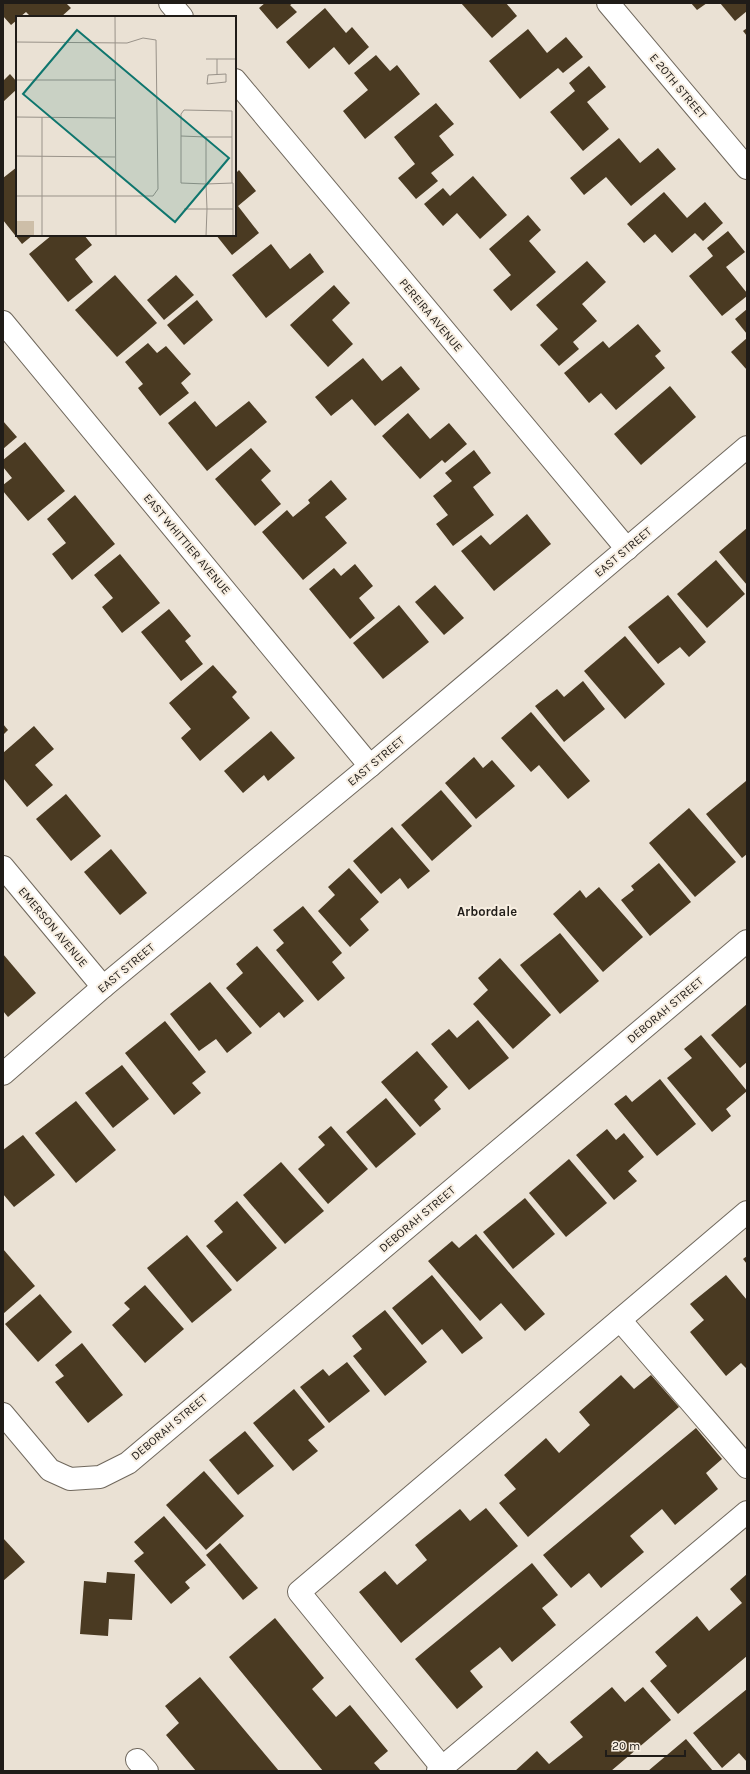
<svg xmlns="http://www.w3.org/2000/svg" width="750" height="1774" font-family="Karla,sans-serif">
<style>
.building{fill:#4a3a22}
.lines{fill:none;stroke-linecap:round;stroke-linejoin:round}
.minor-casing{stroke:#70685d;stroke-width:24}
.minor{stroke:#fff;stroke-width:22}
.labels{text-anchor:middle;stroke-width:4;stroke-linejoin:round;paint-order:stroke}
.street-label{font-size:12px;fill:#201c18;stroke:#f7eee1}
.neighbourhood-label{font-size:13px;font-weight:bold;fill:#201c18;stroke:#f7eee1}
.inset-road{fill:none;stroke:#999289;stroke-width:1}
.view{fill:#0f766e;fill-opacity:0.15;stroke:#0f766e;stroke-width:2}
.inset-edge{fill:none;stroke:#201c18;stroke-width:2}
</style>
<rect width="100%" height="100%" fill="#eae1d4"/>
<!-- building -->
<g class="building">
<polygon points="3,3 66,3 71,8 61,17 31,17 26,12 20,17 17,17 17,20 11,25 3,16"/>
<polygon points="265,3 293,3 290,5 297,12 277,29 259,8"/>
<polygon points="461,3 506,3 517,16 492,38"/>
<polygon points="691,3 707,3 697,10"/>
<polygon points="720,3 747,3 747,11 735,21"/>
<polygon points="325,8 346,33 352,27 369,47 349,65 334,47 309,69 286,42"/>
<polygon points="747,28 747,36 743,31"/>
<polygon points="528,29 547,53 566,37 583,57 563,73 558,68 520,99 489,61"/>
<polygon points="376,55 390,71 397,65 420,94 365,139 343,111 368,90 354,73"/>
<polygon points="589,66 606,87 587,102 609,129 583,151 550,112 575,91 569,83"/>
<polygon points="10,74 17,82 17,89 3,102 3,81"/>
<polygon points="436,103 454,124 439,136 454,155 431,173 438,181 416,199 398,178 415,164 394,137"/>
<polygon points="619,138 640,163 658,148 676,169 631,206 606,177 584,195 570,178"/>
<polygon points="17,167 17,235 33,235 22,244 3,220 3,178"/>
<polygon points="239,170 256,191 238,206 259,233 232,255 216,235 235,235 235,174"/>
<polygon points="473,176 507,215 480,239 457,213 443,226 424,204 443,188 450,196"/>
<polygon points="664,192 687,218 705,202 723,223 703,241 695,233 672,253 655,234 644,243 627,224"/>
<polygon points="528,215 541,230 529,241 556,272 511,311 493,290 511,275 489,249"/>
<polygon points="728,231 745,252 726,267 747,293 747,296 722,316 689,276 713,256 707,248"/>
<polygon points="52,235 84,235 92,245 75,259 93,282 68,302 29,254"/>
<polygon points="271,244 290,269 310,253 324,272 266,318 232,275"/>
<polygon points="587,261 606,282 582,304 597,321 573,342 579,349 559,366 540,345 558,329 536,305"/>
<polygon points="115,275 157,323 117,357 75,310"/>
<polygon points="176,275 194,295 164,320 147,300"/>
<polygon points="334,285 350,303 332,320 353,344 328,367 290,325"/>
<polygon points="197,300 213,320 184,345 167,325"/>
<polygon points="747,309 747,334 735,319"/>
<polygon points="638,324 661,351 655,356 665,368 616,410 601,393 589,403 564,373 603,341 609,348"/>
<polygon points="747,338 747,370 731,352"/>
<polygon points="148,343 157,353 166,346 191,374 181,383 189,393 160,416 138,388 143,384 125,362"/>
<polygon points="363,358 382,381 401,366 420,389 375,426 352,399 331,416 315,397"/>
<polygon points="670,386 696,417 641,465 614,434"/>
<polygon points="195,401 216,427 249,401 267,422 207,471 168,423"/>
<polygon points="408,413 430,439 449,423 467,444 445,463 442,460 420,479 382,436"/>
<polygon points="3,421 17,437 3,449"/>
<polygon points="25,442 65,491 28,521 3,491 3,485 12,478 3,467 3,460"/>
<polygon points="251,448 271,471 261,480 281,504 255,526 215,479"/>
<polygon points="474,450 491,473 473,487 494,515 453,546 436,524 448,515 433,496 452,481 445,473"/>
<polygon points="331,480 347,499 325,517 347,543 303,580 262,532 287,510 293,517 310,503 308,500"/>
<polygon points="75,495 115,544 72,580 52,554 66,543 47,519"/>
<polygon points="527,514 551,544 494,591 461,551 481,535 490,545"/>
<polygon points="747,528 747,585 719,552"/>
<polygon points="120,554 160,603 122,633 102,607 113,598 94,575"/>
<polygon points="716,560 745,594 707,628 677,594"/>
<polygon points="355,564 373,586 359,598 375,618 350,639 309,589 334,568 341,576"/>
<polygon points="435,585 464,618 444,635 415,602"/>
<polygon points="668,595 706,642 689,657 680,647 658,664 628,627"/>
<polygon points="399,605 429,642 383,679 353,643"/>
<polygon points="169,609 191,636 185,641 203,664 181,681 141,632"/>
<polygon points="625,636 665,684 625,719 584,671"/>
<polygon points="213,665 237,692 232,697 250,718 200,761 181,738 191,729 169,703"/>
<polygon points="583,681 605,709 564,742 535,706 557,689 564,697"/>
<polygon points="531,712 590,781 568,799 539,765 531,772 501,738"/>
<polygon points="3,724 8,730 3,735"/>
<polygon points="34,726 54,749 35,765 53,785 27,807 3,778 3,753"/>
<polygon points="271,731 295,758 268,781 264,775 243,793 224,771"/>
<polygon points="474,757 483,768 492,760 515,786 476,819 445,783"/>
<polygon points="746,781 747,783 747,854 742,858 706,814"/>
<polygon points="441,790 472,826 432,861 401,825"/>
<polygon points="66,794 101,836 71,861 36,819"/>
<polygon points="689,808 736,862 695,897 649,843"/>
<polygon points="392,827 430,871 408,889 400,878 381,894 353,861"/>
<polygon points="111,849 147,893 120,915 84,872"/>
<polygon points="659,863 691,902 650,936 621,900 634,890 631,886"/>
<polygon points="349,868 379,902 360,919 369,930 350,947 318,911 335,895 328,887"/>
<polygon points="599,887 643,937 603,972 553,914 580,890 586,898"/>
<polygon points="303,906 342,953 332,962 345,978 318,1001 276,950 284,943 273,930"/>
<polygon points="560,933 599,981 560,1014 520,965"/>
<polygon points="257,946 304,1001 284,1018 279,1012 260,1028 226,988 243,973 236,964"/>
<polygon points="3,954 36,993 8,1017 3,1011"/>
<polygon points="500,958 551,1015 513,1049 473,1004 488,990 478,978"/>
<polygon points="210,982 252,1033 227,1053 216,1039 199,1051 170,1014"/>
<polygon points="747,1004 747,1062 740,1068 711,1035"/>
<polygon points="478,1020 509,1058 469,1090 431,1044 449,1029 457,1038"/>
<polygon points="165,1021 206,1072 192,1083 201,1093 174,1115 125,1053"/>
<polygon points="701,1035 747,1091 726,1109 731,1116 712,1132 667,1078 692,1058 684,1049"/>
<polygon points="417,1051 448,1087 434,1100 441,1109 420,1127 381,1082"/>
<polygon points="122,1065 149,1099 113,1128 85,1093"/>
<polygon points="660,1079 696,1124 657,1156 614,1104 626,1095 632,1102"/>
<polygon points="386,1098 416,1134 376,1168 346,1132"/>
<polygon points="76,1101 116,1150 76,1183 35,1133"/>
<polygon points="331,1126 368,1169 328,1204 298,1169 325,1145 318,1137"/>
<polygon points="607,1129 616,1140 624,1133 644,1157 628,1171 637,1181 614,1200 576,1155"/>
<polygon points="23,1135 55,1175 14,1207 3,1194 3,1150"/>
<polygon points="569,1159 607,1203 566,1237 529,1193"/>
<polygon points="281,1162 324,1211 285,1244 243,1195"/>
<polygon points="525,1198 555,1234 513,1269 483,1232"/>
<polygon points="237,1201 277,1248 237,1282 206,1246 223,1232 214,1221"/>
<polygon points="476,1234 545,1314 525,1331 501,1303 480,1321 428,1261 452,1241 459,1248"/>
<polygon points="187,1235 232,1290 192,1323 147,1268"/>
<polygon points="3,1249 35,1286 3,1314"/>
<polygon points="747,1256 747,1264 743,1259"/>
<polygon points="432,1275 483,1338 462,1354 442,1329 422,1345 392,1308"/>
<polygon points="726,1275 747,1300 747,1369 741,1363 726,1376 690,1332 704,1320 690,1304"/>
<polygon points="145,1285 184,1329 145,1363 112,1325 130,1309 124,1303"/>
<polygon points="40,1294 72,1332 38,1362 5,1324"/>
<polygon points="385,1310 427,1362 385,1396 353,1356 362,1349 352,1336"/>
<polygon points="82,1343 123,1395 88,1423 55,1382 64,1376 55,1365"/>
<polygon points="347,1362 370,1391 329,1423 300,1387 323,1369 329,1376"/>
<polygon points="621,1375 634,1389 651,1375 679,1407 528,1537 499,1503 516,1489 504,1475 546,1438 559,1453 590,1425 579,1412"/>
<polygon points="294,1389 325,1427 308,1440 318,1451 293,1471 253,1423"/>
<polygon points="696,1428 722,1459 706,1473 718,1489 675,1525 662,1509 630,1536 644,1552 601,1588 589,1573 571,1588 543,1555"/>
<polygon points="245,1431 274,1466 238,1495 209,1460"/>
<polygon points="204,1471 244,1516 206,1550 166,1505"/>
<polygon points="486,1508 518,1546 401,1643 359,1592 385,1571 397,1585 427,1560 415,1545 460,1509 470,1521"/>
<polygon points="164,1516 206,1565 185,1582 190,1588 171,1604 134,1561 144,1553 134,1542"/>
<polygon points="3,1538 25,1562 3,1581"/>
<polygon points="220,1543 258,1588 243,1600 206,1555"/>
<polygon points="532,1563 558,1595 542,1608 556,1625 512,1662 500,1647 470,1671 483,1687 457,1709 415,1659"/>
<polygon points="107,1572 135,1574 132,1620 109,1619 108,1636 80,1634 84,1581 106,1583"/>
<polygon points="747,1574 747,1656 678,1714 650,1681 667,1666 655,1652 697,1616 709,1631 742,1603 730,1589"/>
<polygon points="275,1618 324,1678 312,1689 336,1717 350,1705 388,1751 374,1763 381,1771 323,1771 229,1657"/>
<polygon points="200,1677 279,1771 196,1771 166,1735 179,1723 165,1706"/>
<polygon points="612,1687 625,1702 643,1687 671,1720 611,1771 515,1771 537,1751 549,1764 583,1737 570,1722"/>
<polygon points="747,1689 747,1762 739,1753 722,1768 693,1733"/>
<polygon points="686,1739 713,1771 648,1771"/>
</g>
<g class="lines">
<defs>
<g id="minor">
<polyline points="170,3 182,17"/>
<polyline points="608,3 747,168"/>
<polyline points="235,80 627,549"/>
<polyline points="3,322 370,766"/>
<polyline points="3,867 103,987"/>
<polyline points="3,1074 103,987 370,766 747,447"/>
<polyline points="620,1320 747,1467"/>
<polyline points="3,1414 50,1470 70,1479 100,1477 128,1463 747,941"/>
<polyline points="137,1760 147,1771"/>
<polyline points="438,1771 747,1512"/>
<polyline points="445,1771 299,1592 747,1212"/>
</g>
</defs>
<!-- minor casing -->
<use href="#minor" class="minor-casing"/>
<!-- minor -->
<use href="#minor" class="minor"/>
</g>
<g class="labels">
<!-- street labels -->
<g class="street-label">
<text transform="translate(678 86) rotate(50)" y="4">E 20TH STREET</text>
<text transform="translate(431 315) rotate(50)" y="4">PEREIRA AVENUE</text>
<text transform="translate(187 544) rotate(50)" y="4">EAST WHITTIER AVENUE</text>
<text transform="translate(623 552) rotate(-40)" y="4">EAST STREET</text>
<text transform="translate(376 761) rotate(-40)" y="4">EAST STREET</text>
<text transform="translate(53 927) rotate(50)" y="4">EMERSON AVENUE</text>
<text transform="translate(126 968) rotate(-40)" y="4">EAST STREET</text>
<text transform="translate(665 1010) rotate(-40)" y="4">DEBORAH STREET</text>
<text transform="translate(417 1219) rotate(-40)" y="4">DEBORAH STREET</text>
<text transform="translate(169 1427) rotate(-40)" y="4">DEBORAH STREET</text>
</g>
<!-- neighbourhood labels -->
<g class="neighbourhood-label">
<text x="487" y="916">Arbordale</text>
</g>
</g>
<!-- overview -->
<g transform="translate(16 16)">
<rect width="220" height="220" fill="#eae1d4"/>
<path d="M0 205H18V220H0Z" fill="#cdbea8"/>
<path class="inset-road" d="M99 0 100 220M0 26 111 27 127 22 140 24 142 173 137 180H0M190 43H220M201 43V59M210 58V66L191 68 192 59ZM0 64H99M0 101 99 102M26 101V220M165 120 190 121M216 121V167M0 140 99 141M168 193H217M190 220 191 193 190 168V121H216V95L168 94 165 98V167L190 168 217 167V220"/>
<path class="view" d="M61 14 213 142 159 206 7 78Z"/>
<rect width="220" height="220" class="inset-edge"/>
</g>
<!-- border -->
<rect width="750" height="1774" fill="none" stroke="#201c18" stroke-width="8"/>
<!-- scale -->
<path d="M606 1750v6h79v-6" fill="none" stroke="#201c18" stroke-width="2"/>
<text x="612" y="1750" font-size="12" fill="#201c18" stroke="#f7eee1" stroke-width="3" paint-order="stroke">20 m</text>
</svg>
